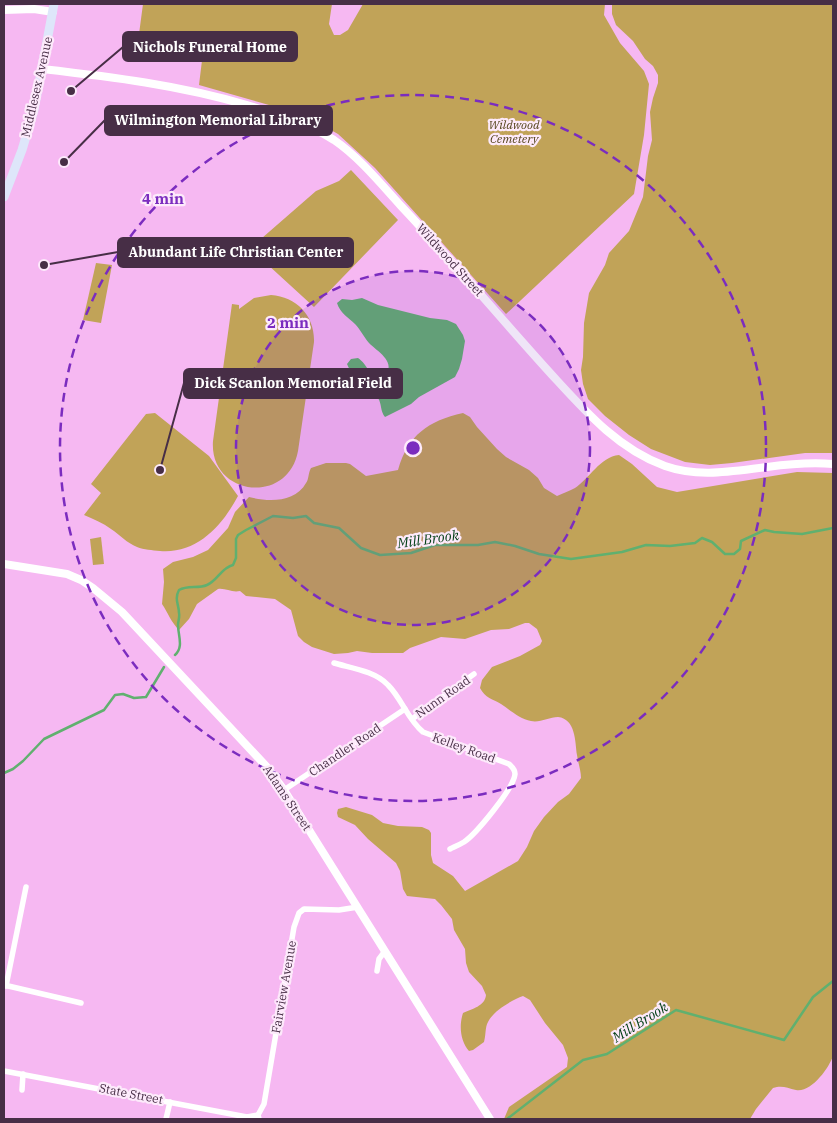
<svg xmlns="http://www.w3.org/2000/svg" width="837" height="1123" font-family="'IBM Plex Serif',serif">
<style>
.green{fill:#c1a358}
.water{fill:#60b06f}
.lines{fill:none;stroke-linecap:round;stroke-linejoin:round}
.stream{stroke:#60b06f;stroke-width:2.5}
.minor{stroke:#fff;stroke-width:5.5}
.tertiary{stroke:#fff;stroke-width:8}
.secondary{stroke:#dee6fa;stroke-width:9}
.ring{fill:none;stroke:#7b2cbf;stroke-width:2.5;stroke-dasharray:9 6}
.labels{text-anchor:middle;stroke-width:4.5;stroke-linejoin:round;paint-order:stroke}
.street-label{font-size:12px;fill:#472e46;stroke:#fdeafb}
.park-label{font-size:12px;font-style:italic;fill:#56461e;stroke:#fdeafb}
.water-label{font-size:14px;font-style:italic;fill:#003e14;stroke:#fdeafb}
.centre{fill:#7b2cbf;stroke:#fdeafb;stroke-width:2.5}
.ring-label{font-size:15px;text-anchor:middle;font-weight:bold;fill:#7b2cbf;stroke:#fdeafb;stroke-width:4.5;stroke-linejoin:round;paint-order:stroke}
.leader{fill:none;stroke:#472e46;stroke-width:2}
.callout-dot{fill:#472e46;stroke:#fdeafb;stroke-width:2}
.callout{fill:#472e46;stroke:#472e46;stroke-width:2}
.callout-label{font-size:14px;text-anchor:middle;font-weight:bold;fill:#fff}
</style>
<rect width="100%" height="100%" fill="#f6b8f2"/>
<!-- green -->
<g class="green">
<polygon points="143,4 332,4 329,24 334,35 340,35 348,30 363,4 605,4 604,15 620,43 644,71 649,84 644,135 634,194 506,314 375,168 338,134 313,120 290,111 199,85 204,44 139,34"/>
<polygon points="612,4 833,4 833,453 805,453 732,463 710,465 685,462 651,449 629,435 605,416 588,399 583,384 581,370 583,357 584,323 589,293 605,265 609,253 629,231 643,197 648,156 652,140 650,112 653,98 658,83 658,75 653,66 645,59 633,41 616,25 612,14"/>
<polygon points="351,170 398,220 314,307 255,253 254,245 316,191 339,181"/>
<polygon points="96,263 112,265 101,323 83,320"/>
<path d="M271 295C297 297 315 316 314 342L298 451C288 506 209 496 213 441L232 304 239 305V309L254 298Z"/>
<path d="M155 413 209 456 238 496C222 526 197 554 160 551 152 550 144 550 137 547 127 543 120 535 111 529 103 523 93 519 84 515L101 493 91 484 146 414Z"/>
<path d="M463 413 470 417 477 427 497 449 506 457 529 470 538 478 544 488 557 496C563 493 570 491 575 488 589 479 600 457 619 455L632 464 657 487 677 492 797 472 833 473V1056C829 1068 811 1093 796 1090 787 1088 782 1085 773 1088L756 1109 750 1119H504L509 1107 567 1067 568 1058 563 1045 545 1023 530 1000 523 996C512 1000 493 1011 488 1022 485 1027 486 1035 484 1042L473 1050 469 1051C460 1041 459 1025 463 1013 472 1009 485 1006 486 995L482 986 469 972 466 963 465 949 454 930 452 919 441 905 435 899 407 896 403 889 400 871 396 863 368 839 355 825 338 817 337 813 338 809 346 807 372 815 383 823 398 826 422 827 429 830 431 833V855L433 863 453 876 465 891 518 861 527 847 534 831 544 817 558 802 569 794 581 778C581 770 578 763 577 755 575 742 576 719 558 717 549 717 540 723 531 721 520 719 510 710 501 704 493 699 485 698 480 688L482 680 492 667 520 656 540 645 542 641 537 629 529 623H525L509 629 491 630 465 639 441 637 410 648 403 653H372L357 651 348 653 334 654 312 647 304 642 298 636 291 610 275 599 246 596 240 591C232 593 226 588 218 589L197 604 189 619 179 630C171 622 168 613 162 604L164 582 163 569 173 562 193 557 208 550 228 528 235 512 249 497C268 502 295 503 306 483 309 479 308 473 311 468L326 463H346L350 464 366 476 398 470C408 435 428 421 463 413Z"/>
<polygon points="101,537 104,564 93,565 90,539"/>
</g>
<!-- water -->
<path class="water" d="M362 298 378 305 430 318 447 320 456 324 463 335 465 341 462 359 459 369 455 377 419 397 411 404 385 417C380 411 382 404 378 398 374 392 367 391 363 386 357 379 351 374 347 364L351 359 358 358C370 366 368 381 387 374 394 360 378 352 369 343 364 337 360 329 355 324 348 317 340 313 337 303L342 299 352 300Z"/>
<g class="lines">
<!-- stream -->
<g class="stream">
<path d="M175 655C184 647 178 635 178 625 178 621 180 617 179 613 179 605 174 599 179 590 188 585 198 589 207 585 218 580 221 568 233 565L236 558V539L238 535 246 530 273 516 293 518 306 516 314 523 339 528 361 548 380 555 411 553 435 545H478L495 542 515 546 539 554 571 559 622 552 646 545 670 546 695 543 702 538 712 542 725 554H734L740 549 741 541 765 530 774 532 802 534 833 528"/>
<polyline points="4,773 13,769 23,761 44,739 104,710 115,695 123,694 134,698 146,697 164,667"/>
<polyline points="507,1119 583,1060 607,1054 676,1010 784,1040 813,997 833,981"/>
</g>
<!-- minor -->
<g class="minor">
<path d="M334 663C351 668 375 671 388 685 402 699 408 720 423 732L509 764C512 767 515 769 515 774 514 788 476 834 464 842 459 845 454 847 450 849"/>
<polyline points="412,719 474,674"/>
<polyline points="284,790 405,709"/>
<polyline points="377,971 379,959 385,951"/>
<polyline points="4,985 81,1003"/>
<polyline points="6,986 26,887"/>
<polyline points="4,1071 247,1117 258,1115"/>
<polyline points="22,1090 23,1074"/>
<polyline points="166,1119 170,1102"/>
<polyline points="259,1119 258,1115 264,1104 294,927 299,913 304,909 339,910 358,907"/>
</g>
<!-- tertiary -->
<g class="tertiary">
<polyline points="4,10 34,9 53,12"/>
<path d="M42 69C113 77 178 85 247 105 277 114 307 123 334 140 359 157 381 184 401 206 453 261 501 319 552 375 585 411 618 449 665 466 699 478 733 471 767 467 789 464 811 462 833 464"/>
<polyline points="4,564 67,574 81,580 93,588 122,612 266,766 284,790 490,1119"/>
</g>
<!-- secondary -->
<polyline class="secondary" points="4,197 22,150 34,110 54,4"/>
</g>
<!-- distance rings -->
<circle cx="413" cy="448" r="177" fill="#7b2cbf" fill-opacity=".12"/>
<g class="ring">
<circle cx="413" cy="448" r="177"/>
<circle cx="413" cy="448" r="353"/>
</g>
<g class="labels">
<!-- street labels -->
<g class="street-label">
<text transform="translate(37 87) rotate(-77)" y="4">Middlesex Avenue</text>
<text transform="translate(450 260) rotate(48)" y="4">Wildwood Street</text>
<text transform="translate(443 697) rotate(-35)" y="4">Nunn Road</text>
<text transform="translate(464 748) rotate(20)" y="4">Kelley Road</text>
<text transform="translate(345 750) rotate(-34)" y="4">Chandler Road</text>
<text transform="translate(287 798) rotate(56)" y="4">Adams Street</text>
<text transform="translate(284 987) rotate(-80)" y="4">Fairview Avenue</text>
<text transform="translate(131 1094) rotate(11)" y="4">State Street</text>
</g>
<!-- park labels -->
<g class="park-label">
<text x="514" y="129">Wildwood<tspan x="514" dy="14">Cemetery</tspan></text>
</g>
<!-- water labels -->
<g class="water-label">
<text transform="translate(428 539) rotate(-8)" y="5">Mill Brook</text>
<text transform="translate(640 1022) rotate(-32)" y="5">Mill Brook</text>
</g>
</g>
<circle cx="413" cy="448" r="8" class="centre"/>
<g class="ring-label">
<text x="163" y="204">4 min</text>
<text x="288" y="328">2 min</text>
</g>
<!-- callouts -->
<path class="leader" d="M71 91L123 47M64 162L105 120M44 265L118 252M160 470L184 383"/>
<g class="callout-dot">
<circle cx="71" cy="91" r="5"/>
<circle cx="64" cy="162" r="5"/>
<circle cx="44" cy="265" r="5"/>
<circle cx="160" cy="470" r="5"/>
</g>
<g class="callout">
<rect x="123" y="32" width="174" height="29" rx="5"/>
<rect x="105" y="106" width="227" height="29" rx="5"/>
<rect x="118" y="238" width="235" height="29" rx="5"/>
<rect x="184" y="369" width="218" height="29" rx="5"/>
</g>
<g class="callout-label">
<text x="210" y="52">Nichols Funeral Home</text>
<text x="218" y="125">Wilmington Memorial Library</text>
<text x="236" y="257">Abundant Life Christian Center</text>
<text x="293" y="388">Dick Scanlon Memorial Field</text>
</g>
<!-- border -->
<rect width="837" height="1123" fill="none" stroke="#472e46" stroke-width="10"/>
</svg>
